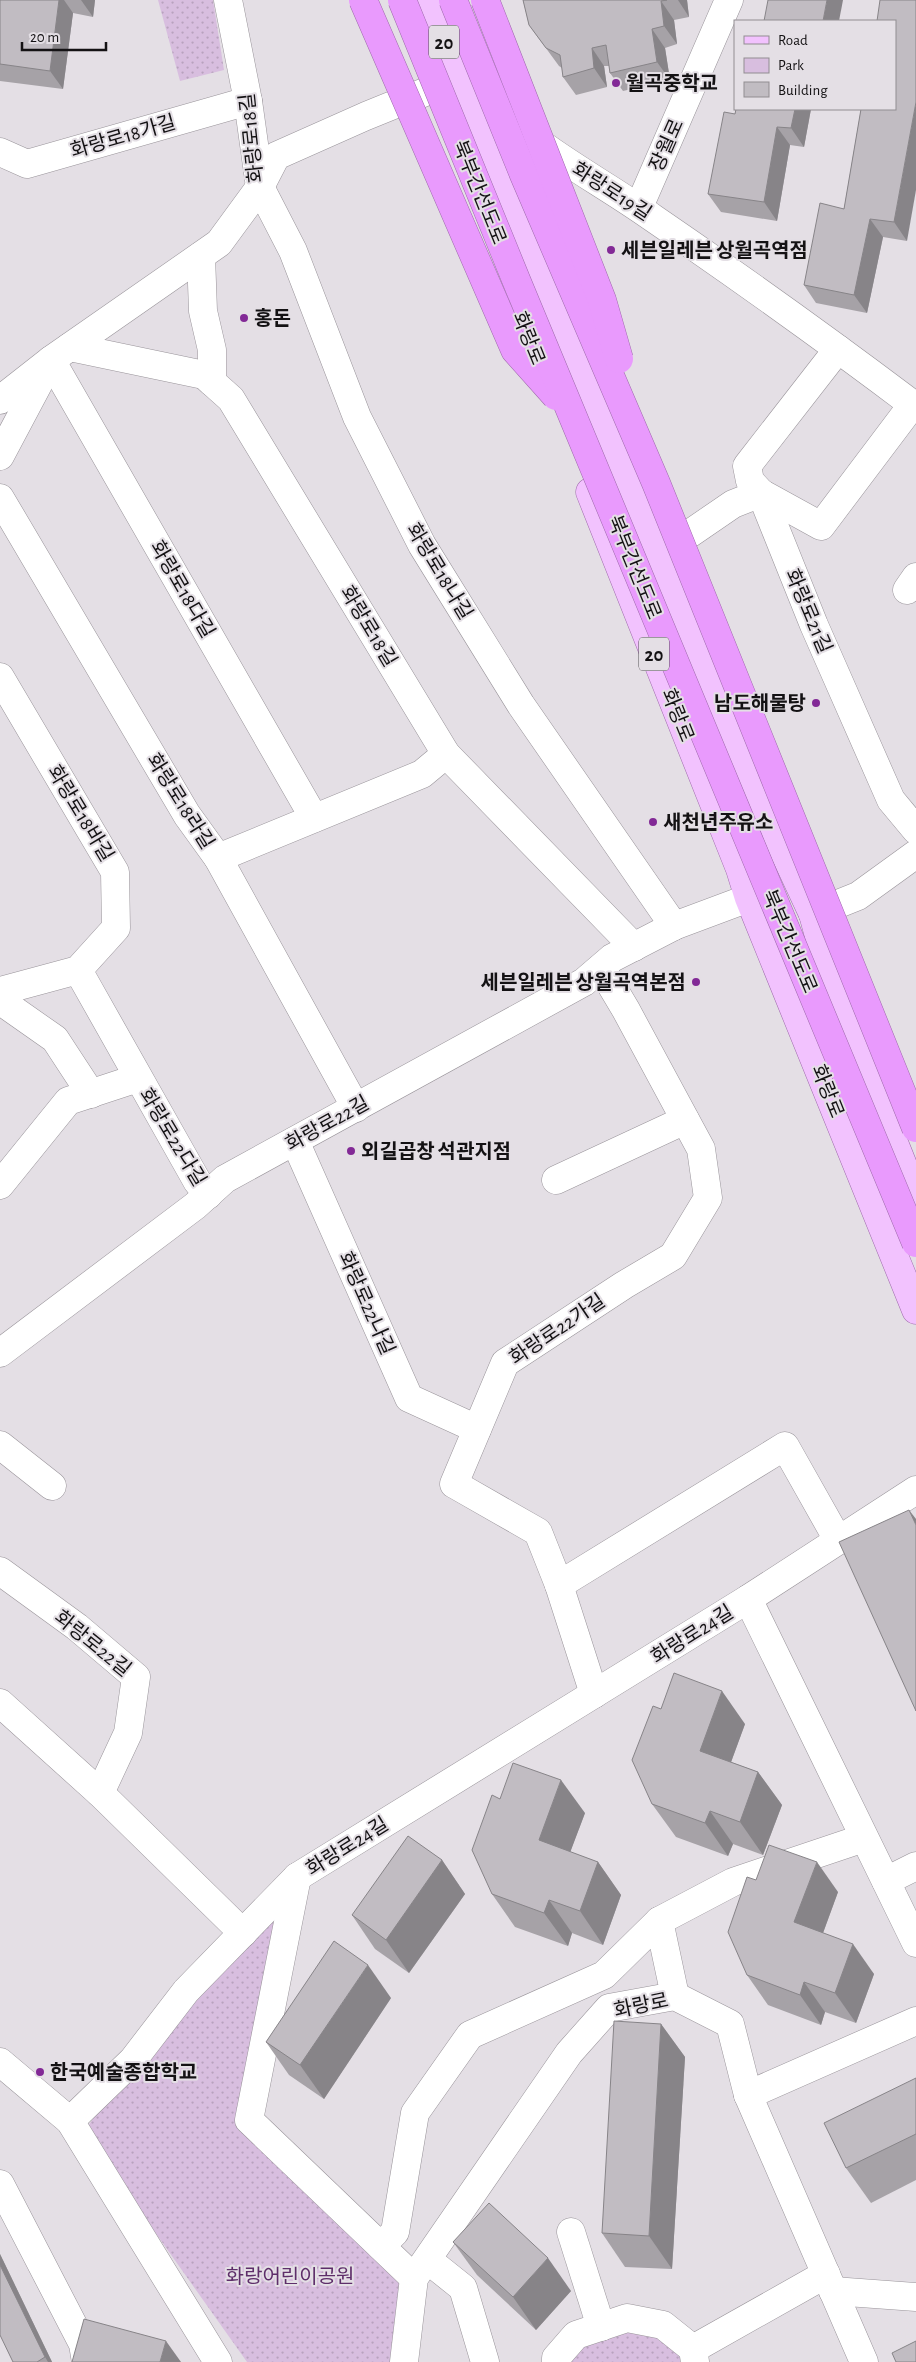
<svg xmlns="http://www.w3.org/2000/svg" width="916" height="2362" font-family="'Alegreya Sans','Noto Sans KR',sans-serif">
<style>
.green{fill:url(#green-dots)}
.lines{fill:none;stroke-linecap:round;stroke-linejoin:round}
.minor-casing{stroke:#99949a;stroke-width:29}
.major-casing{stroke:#9e6aab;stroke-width:29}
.minor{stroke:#fff;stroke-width:28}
.major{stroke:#f2c2fe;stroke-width:28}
.highway-bridge-casing{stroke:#9e6aab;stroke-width:29;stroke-linecap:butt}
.highway-bridge{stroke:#e99afd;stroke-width:28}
.wall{fill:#a6a2a7}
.shaded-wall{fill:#878488}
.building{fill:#c1bcc2;stroke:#878488}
.poi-dot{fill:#822996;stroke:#e4dfe5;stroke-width:2}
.labels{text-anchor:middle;stroke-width:4;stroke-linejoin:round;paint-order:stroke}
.shield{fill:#e4dfe5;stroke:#525053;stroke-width:1}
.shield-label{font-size:19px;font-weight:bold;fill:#141214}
.poi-label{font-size:20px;font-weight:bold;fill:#141214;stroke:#e4dfe5;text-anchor:start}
.street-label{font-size:20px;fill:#141214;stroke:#e4dfe5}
.park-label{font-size:20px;fill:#5e2e6a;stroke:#e4dfe5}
</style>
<defs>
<pattern id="green-dots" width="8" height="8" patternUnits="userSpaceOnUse" patternTransform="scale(1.25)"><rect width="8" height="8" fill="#d8bedf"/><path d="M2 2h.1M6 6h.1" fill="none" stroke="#b8a2be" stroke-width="1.8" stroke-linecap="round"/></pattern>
</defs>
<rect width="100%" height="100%" fill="#e4dfe5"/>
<!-- green -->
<g class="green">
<polygon points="158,0 213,0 224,70 180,81"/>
<polygon points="297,1877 249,2120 414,2278 404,2362 247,2362 84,2132 133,2060"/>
<polygon points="627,2318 695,2362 556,2362"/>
</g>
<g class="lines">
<defs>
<g id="minor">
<polyline points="228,0 248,101 260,187 293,251 357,417 422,545 521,705 674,926"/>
<path d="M533 138C571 167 614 190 653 218 742 279 830 342 916 407"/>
<polyline points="0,152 27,164 248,101"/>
<polyline points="639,207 729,0"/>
<polyline points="201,256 203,311 212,350 212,382 231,399 446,754 634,947"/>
<polyline points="70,347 204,375 212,382"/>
<polyline points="838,349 747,466 750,481 761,493 821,526 913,404"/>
<polyline points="0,400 51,360 314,818"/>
<polyline points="0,456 51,360 219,243 260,187 276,156 366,116 430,90"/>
<polyline points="761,493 814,625 891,800 916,830"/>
<polyline points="0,498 187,815 218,858 356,1108"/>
<polyline points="660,554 733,504 761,493"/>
<polyline points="907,590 916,577"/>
<polyline points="0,677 115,872 116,928 78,970 4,990 5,1004 55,1039 91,1094"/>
<polyline points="218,858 422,774 446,754"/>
<polyline points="813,914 858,896 916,854"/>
<polyline points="78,970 197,1181 208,1195"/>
<polyline points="295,1141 409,1398 477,1429"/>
<polyline points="556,1180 685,1120"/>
<polyline points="0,1185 68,1101 138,1078"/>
<polyline points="0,1353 195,1206 225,1179 584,982 612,958 674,926 749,898"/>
<polyline points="0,1445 52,1486"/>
<polyline points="0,1571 77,1627 136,1677 128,1733 100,1793"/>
<polyline points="559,1585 785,1446 838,1540"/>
<polyline points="748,1599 916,1943"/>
<polyline points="594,1694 559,1585 538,1532 454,1484 505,1363 624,1285 673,1256 708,1198 701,1149 626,1010 601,968"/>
<polyline points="0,1703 100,1793 243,1933"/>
<polyline points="297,1877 249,2120 414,2278"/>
<polyline points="886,1881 916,1866"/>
<polyline points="659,1921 733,1882 864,1838"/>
<polyline points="0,2062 70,2121 218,2362"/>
<polyline points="748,2095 864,2362"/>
<polyline points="70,2121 133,2060 186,1991 297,1877 748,1599 916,1490"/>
<polyline points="0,2184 83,2344 86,2362"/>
<polyline points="571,2232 601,2327"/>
<polyline points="381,2246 395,2232 415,2113 470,2035 604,1975 659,1921 675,1996"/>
<polyline points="428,2260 463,2288 485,2362"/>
<polyline points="833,2291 916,2297"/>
<polyline points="693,2349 826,2274"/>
<polyline points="404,2362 414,2278 569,2053 609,2008 675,1996 730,2024 748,2095 916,2021"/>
<polyline points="556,2362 556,2358 576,2335 627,2318 663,2325 693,2349 695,2362"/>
</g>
<g id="major">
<polyline points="427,0 785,854 813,914 835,995 916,1198"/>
<polyline points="590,492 740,869 749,898 916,1310"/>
</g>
</defs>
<!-- minor casing -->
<use href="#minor" class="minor-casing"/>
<!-- major casing -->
<use href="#major" class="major-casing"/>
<!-- minor -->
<use href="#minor" class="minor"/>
<!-- major -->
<use href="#major" class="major"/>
<defs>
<g id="highway-bridge">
<polyline points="363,0 515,350 556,396"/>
<polyline points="402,0 517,282 916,1243"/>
<polyline points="453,0 524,175 656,483 916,1128"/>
<polyline points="485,0 602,300 619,359"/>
</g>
</defs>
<!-- highway-bridge casing -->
<use href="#highway-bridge" class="highway-bridge-casing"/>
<!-- highway-bridge -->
<use href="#highway-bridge" class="highway-bridge"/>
</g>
<!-- wall -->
<g class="wall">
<polygon points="0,0 95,0 93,17 73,13 63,89 0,81"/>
<polygon points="523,0 687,0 689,17 674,20 677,44 665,48 670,80 623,91 610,73 609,66 604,66 607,87 576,95 563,77 562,68 559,66 529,25"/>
<polygon points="736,109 811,109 804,147 790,145 777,221 721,212 708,194 735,114"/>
<polygon points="861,109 907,241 883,237 867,313 816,303 804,285 844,209"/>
<polygon points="661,1709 745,1724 731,1762 758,1772 782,1805 763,1855 733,1844 728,1856 676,1837 652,1804"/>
<polygon points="500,1799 585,1813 570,1852 598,1862 621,1895 603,1945 572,1933 568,1946 515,1927 492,1894"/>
<polygon points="442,1860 465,1894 409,1973 375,1949 352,1915"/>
<polygon points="756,1880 838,1892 823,1933 874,1974 856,2023 825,2012 821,2025 768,2005 747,1975"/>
<polygon points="391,1998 324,2099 289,2075 266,2042"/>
<polygon points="661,2024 685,2057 672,2269 625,2267 602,2233"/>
<polygon points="916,2078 916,2180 871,2203 846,2168"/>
<polygon points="453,2242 571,2291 536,2330 477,2275"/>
<polygon points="0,2254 52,2362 13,2362"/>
</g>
<!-- shaded-wall -->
<g class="shaded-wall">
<polygon points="59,0 64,0 73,13 63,89 50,71"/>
<polygon points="81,0 95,0 93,17"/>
<polygon points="678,0 687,0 689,17"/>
<polygon points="827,0 843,0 839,21 823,21"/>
<polygon points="661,1 674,20 677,44 664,26"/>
<polygon points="652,29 665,48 670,80 657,62"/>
<polygon points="592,48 604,66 607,87 594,68"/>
<polygon points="916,102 916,190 907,241 894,222"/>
<polygon points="795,109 811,109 804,147 791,128"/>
<polygon points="777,127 790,145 777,221 764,202"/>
<polygon points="870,219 883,237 867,313 854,295"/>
<polygon points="909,1510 916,1519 916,1525"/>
<polygon points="722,1691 745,1724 723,1784 700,1751"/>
<polygon points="758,1772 782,1805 763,1855 740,1822"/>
<polygon points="561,1780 585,1813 562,1874 539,1840"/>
<polygon points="710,1811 733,1844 728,1856 705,1823"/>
<polygon points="442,1860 465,1894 409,1973 386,1940"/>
<polygon points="598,1862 621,1895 603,1945 580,1911"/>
<polygon points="817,1862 838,1892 816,1952 794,1922"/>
<polygon points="549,1900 572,1933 568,1946 544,1913"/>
<polygon points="853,1944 874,1974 856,2023 835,1993"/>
<polygon points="368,1965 391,1998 324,2099 300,2065"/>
<polygon points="804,1982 825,2012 821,2025 800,1995"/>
<polygon points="661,2024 685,2057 672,2269 649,2236"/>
<polygon points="0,2254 52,2362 48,2362 45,2357 0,2265"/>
<polygon points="548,2258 571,2291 536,2330 513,2297"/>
<polygon points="166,2341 181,2362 160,2362"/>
</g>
<!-- building -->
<g class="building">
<polygon points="0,0 59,0 50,71 0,64"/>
<polygon points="523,0 667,0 661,1 664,26 652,29 657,62 610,73 606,45 592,48 594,68 563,77 560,55 546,48 529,25"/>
<polygon points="768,0 827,0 823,21 764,21"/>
<polygon points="880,0 916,0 916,102 894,222 870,219 854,295 804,285 820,203 844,209 861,109 895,109 895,21 877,21"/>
<polygon points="736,109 795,109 791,128 777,127 764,202 708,194 724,112 735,114"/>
<polygon points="909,1510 916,1525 916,1711 839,1542"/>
<polygon points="674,1673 722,1691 700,1751 758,1772 740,1822 710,1811 705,1823 652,1804 632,1760 653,1706 661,1709"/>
<polygon points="513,1763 561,1780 539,1840 598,1862 580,1911 549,1900 544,1913 492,1894 472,1850 492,1795 500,1799"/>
<polygon points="408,1836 442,1860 386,1940 352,1915"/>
<polygon points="769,1845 817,1862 794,1922 853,1944 835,1993 804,1982 800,1995 747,1975 728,1932 747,1877 756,1880"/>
<polygon points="334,1941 368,1965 300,2065 266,2042"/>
<polygon points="614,2021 661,2024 649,2236 602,2233"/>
<polygon points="916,2078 916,2134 846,2168 824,2123"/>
<polygon points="489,2203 548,2258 513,2297 453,2242"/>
<polygon points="0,2265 45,2357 37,2362 13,2362 0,2335"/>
<polygon points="84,2319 166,2341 160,2362 72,2362"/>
<polygon points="916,2341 916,2362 896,2362 892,2353"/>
</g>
<!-- markers -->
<g class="poi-dot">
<circle cx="616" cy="83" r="5"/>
<circle cx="611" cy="250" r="5"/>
<circle cx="244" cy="318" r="5"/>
<circle cx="816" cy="703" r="5"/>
<circle cx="653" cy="822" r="5"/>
<circle cx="696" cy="982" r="5"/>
<circle cx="351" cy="1151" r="5"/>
<circle cx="40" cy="2072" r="5"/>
</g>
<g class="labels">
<!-- shield labels -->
<g class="shield">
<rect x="429" y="25.5" width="30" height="33" rx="4"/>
<rect x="639" y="637.5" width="30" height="33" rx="4"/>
</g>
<g class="shield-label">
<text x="444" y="49">20</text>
<text x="654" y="661">20</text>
</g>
<!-- poi labels -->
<g class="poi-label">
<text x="626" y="90">월곡중학교</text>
<text x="621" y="257">세븐일레븐 상월곡역점</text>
<text x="254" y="325">홍돈</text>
<text x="806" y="710" text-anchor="end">남도해물탕</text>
<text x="663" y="829">새천년주유소</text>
<text x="686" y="989" text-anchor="end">세븐일레븐 상월곡역본점</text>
<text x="361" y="1158">외길곱창 석관지점</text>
<text x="50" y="2079">한국예술종합학교</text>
</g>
<!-- street labels -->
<g class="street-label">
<text transform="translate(123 136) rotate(-16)" y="7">화랑로18가길</text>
<text transform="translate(251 138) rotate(-96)" y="7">화랑로18길</text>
<text transform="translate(666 145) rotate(-66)" y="7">장월로</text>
<text transform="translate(612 191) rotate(33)" y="7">화랑로19길</text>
<text transform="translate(480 192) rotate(68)" y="7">북부간선도로</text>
<text transform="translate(529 338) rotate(68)" y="7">화랑로</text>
<text transform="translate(635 567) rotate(68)" y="7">북부간선도로</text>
<text transform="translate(440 571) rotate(59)" y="7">화랑로18나길</text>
<text transform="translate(183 589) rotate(60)" y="7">화랑로18다길</text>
<text transform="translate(809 611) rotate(67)" y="7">화랑로21길</text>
<text transform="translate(369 626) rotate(59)" y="7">화랑로18길</text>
<text transform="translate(678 715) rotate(68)" y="7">화랑로</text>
<text transform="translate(181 801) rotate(58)" y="7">화랑로18라길</text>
<text transform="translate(81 813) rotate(59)" y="7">화랑로18바길</text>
<text transform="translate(790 941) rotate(67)" y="7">북부간선도로</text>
<text transform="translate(828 1091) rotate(68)" y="7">화랑로</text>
<text transform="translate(327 1123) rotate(-29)" y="7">화랑로22길</text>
<text transform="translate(173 1137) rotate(59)" y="7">화랑로22다길</text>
<text transform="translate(367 1303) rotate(66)" y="7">화랑로22나길</text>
<text transform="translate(557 1329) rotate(-34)" y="7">화랑로22가길</text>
<text transform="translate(692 1634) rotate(-32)" y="7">화랑로24길</text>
<text transform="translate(93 1643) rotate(39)" y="7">화랑로22길</text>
<text transform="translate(347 1846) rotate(-32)" y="7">화랑로24길</text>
<text transform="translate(641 2005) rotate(-12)" y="7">화랑로</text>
</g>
<!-- park labels -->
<g class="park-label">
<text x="290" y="2283">화랑어린이공원</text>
</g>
</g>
<!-- legend -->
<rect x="734" y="20" width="162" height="90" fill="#e4dfe5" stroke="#918d91"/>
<rect x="744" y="36" width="25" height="8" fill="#f2c2fe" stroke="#918d91"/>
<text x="778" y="45" font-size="15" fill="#141214">Road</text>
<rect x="744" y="58" width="25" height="15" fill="#d8bedf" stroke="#918d91"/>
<text x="778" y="70" font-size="15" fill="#141214">Park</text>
<rect x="744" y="82" width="25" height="15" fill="#c1bcc2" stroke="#918d91"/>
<text x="778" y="95" font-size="15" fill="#141214">Building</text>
<!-- scale -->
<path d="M22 42v8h84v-8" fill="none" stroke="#141214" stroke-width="2.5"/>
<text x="30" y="42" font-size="15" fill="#141214" stroke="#e4dfe5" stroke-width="4" paint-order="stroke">20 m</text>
</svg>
